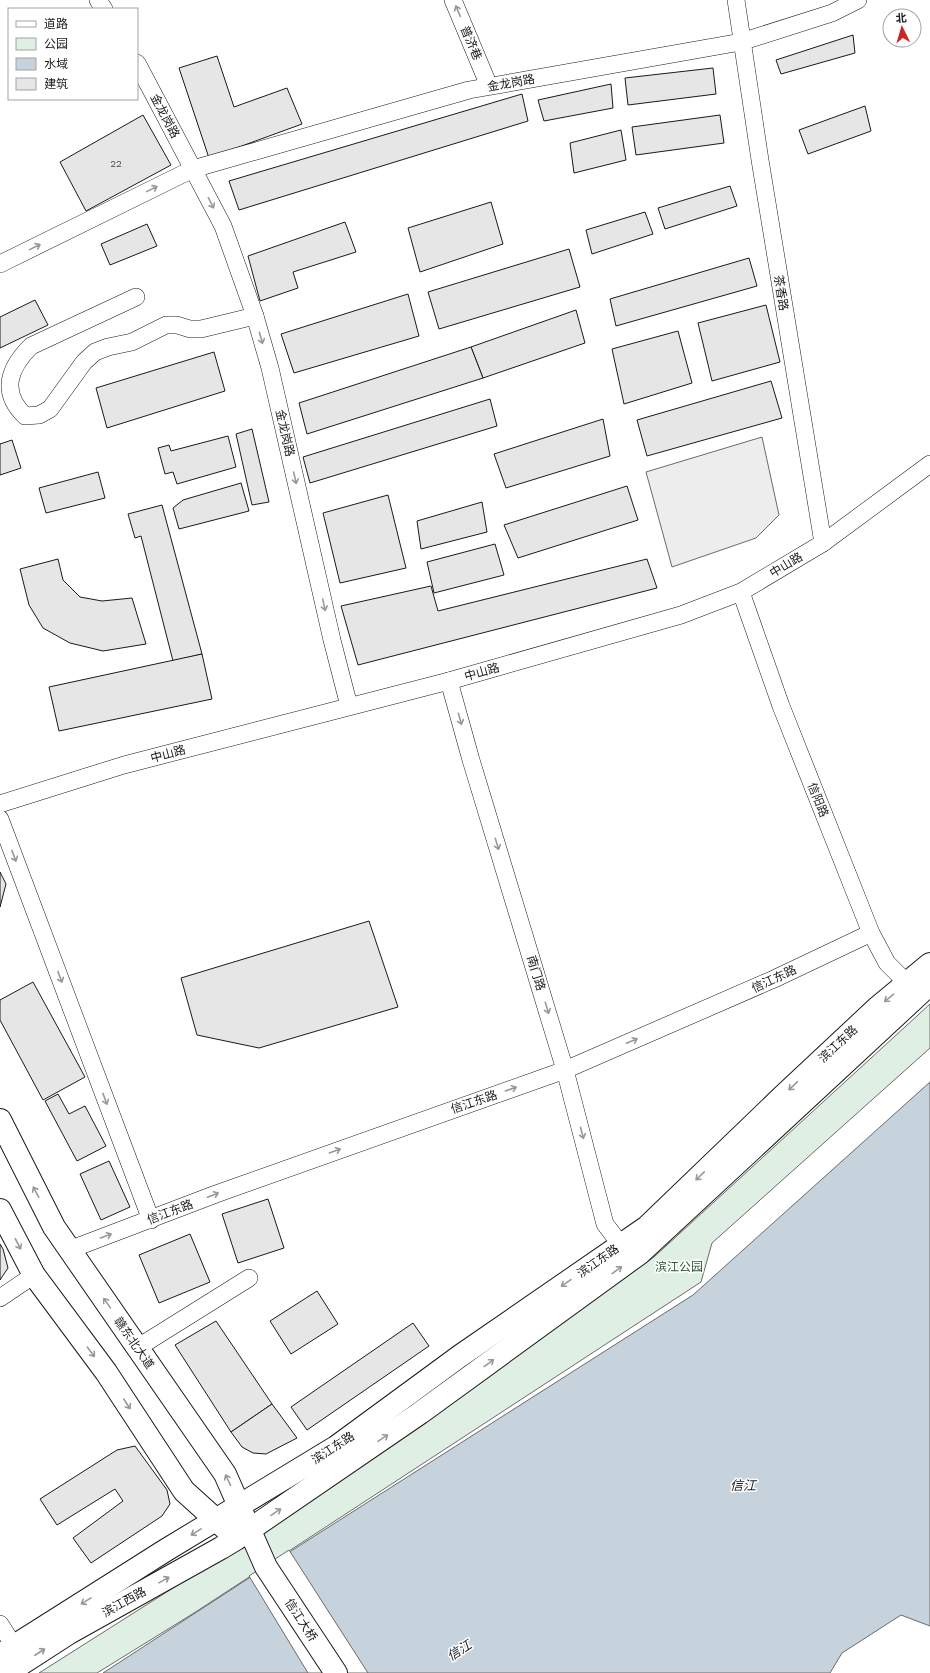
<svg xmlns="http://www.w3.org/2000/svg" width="930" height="1673" font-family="'Work Sans','Noto Sans SC',sans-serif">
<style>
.green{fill:#e0efe3;stroke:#6a6a6a}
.parking{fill:#ededed;stroke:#6a6a6a}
.water{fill:#c6d2dc;stroke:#6a6a6a}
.pier{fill:#fff;stroke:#6a6a6a}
.building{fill:#e6e6e6;stroke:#1a1a1a}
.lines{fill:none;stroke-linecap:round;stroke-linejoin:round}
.minor-casing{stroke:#1a1a1a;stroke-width:18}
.major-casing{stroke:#1a1a1a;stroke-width:24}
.minor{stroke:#fff;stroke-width:17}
.major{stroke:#fff;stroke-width:22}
.oneway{stroke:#989898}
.labels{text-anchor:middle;stroke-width:3;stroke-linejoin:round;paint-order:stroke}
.number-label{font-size:10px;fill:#4d4d4d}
.street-label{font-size:12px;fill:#1a1a1a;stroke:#fff}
.park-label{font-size:12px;fill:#2b5a34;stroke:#fff}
.water-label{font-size:13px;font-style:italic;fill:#1a1a1a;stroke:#fff}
</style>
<rect width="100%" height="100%" fill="#fff"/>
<!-- green -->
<polygon class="green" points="930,1004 930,1048 712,1243 701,1282 194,1613 97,1673 39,1673 296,1510 654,1257"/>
<!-- parking -->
<polygon class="parking" points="762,437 779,515 756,538 672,567 646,472"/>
<!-- water -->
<polygon class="water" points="930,1082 930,1626 901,1615 842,1653 830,1673 103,1673 266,1567 693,1295"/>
<!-- pier -->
<polygon class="pier" points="289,1550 368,1673 308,1673 249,1576"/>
<!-- building -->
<g class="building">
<polygon points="853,35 855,53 781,74 776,60"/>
<polygon points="217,56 234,107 287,88 302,124 209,158 179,68"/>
<polygon points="713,68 716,94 628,105 625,78"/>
<polygon points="611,84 613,108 544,121 538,100"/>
<polygon points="522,94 528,121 239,210 229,181"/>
<polygon points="865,106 871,131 808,154 799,130"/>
<polygon points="143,115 171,165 86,211 60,162"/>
<polygon points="720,115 724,143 636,155 632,127"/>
<polygon points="621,130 626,160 574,173 570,143"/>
<polygon points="730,186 737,206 665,229 658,208"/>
<polygon points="491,202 503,244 420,272 408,228"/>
<polygon points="645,212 653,234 592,254 586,230"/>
<polygon points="345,222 356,252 293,272 298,288 260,301 248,256"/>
<polygon points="147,224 157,246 110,265 101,244"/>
<polygon points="569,249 580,287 439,329 428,292"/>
<polygon points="749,258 757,286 616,326 610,299"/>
<polygon points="408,294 419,336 294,373 281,334"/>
<polygon points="35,300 48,325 0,348 0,317"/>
<polygon points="766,305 780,362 712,381 698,323"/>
<polygon points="576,310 585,343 483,378 471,347"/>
<polygon points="678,331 692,383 624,404 612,349"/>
<polygon points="471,347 483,378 307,434 299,403"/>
<polygon points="214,352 225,391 107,428 96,388"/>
<polygon points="771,381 782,418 647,456 637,420"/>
<polygon points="490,399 497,426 310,483 303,457"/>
<polygon points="603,419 610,456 506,488 494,454"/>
<polygon points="252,429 269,502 252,505 236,434"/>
<polygon points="228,436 236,467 177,484 173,472 165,474 158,448 169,445 171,451"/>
<polygon points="12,440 21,468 0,475 0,444"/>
<polygon points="98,472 105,498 46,513 39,488"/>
<polygon points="241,483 249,511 179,529 173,508 183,500"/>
<polygon points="627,486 638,520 518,558 504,525"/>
<polygon points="388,495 406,568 340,583 323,513"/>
<polygon points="482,502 487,532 421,549 417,521"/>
<polygon points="162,505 202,654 173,661 141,536 135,538 128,514"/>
<polygon points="495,544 504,575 434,593 427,562"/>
<polygon points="58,559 63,580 80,597 102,601 132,598 146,644 103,651 70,643 43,628 29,605 20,569"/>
<polygon points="647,559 657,588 358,665 341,606 431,586 438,611"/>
<polygon points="202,654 212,699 59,731 49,687"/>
<polygon points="0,872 6,884 0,907"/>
<polygon points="369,921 398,1007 259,1048 197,1035 181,978"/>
<polygon points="33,982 85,1077 43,1100 0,1020 0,1000"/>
<polygon points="58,1094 69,1114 85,1106 106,1146 77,1161 45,1101"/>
<polygon points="109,1161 130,1207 101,1220 80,1174"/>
<polygon points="268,1199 284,1248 238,1263 222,1214"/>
<polygon points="190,1234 210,1282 159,1303 139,1255"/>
<polygon points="0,1244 3,1249 8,1268 0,1280"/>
<polygon points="317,1291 338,1324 291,1354 270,1321"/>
<polygon points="216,1321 272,1404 231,1432 175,1345"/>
<polygon points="413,1323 429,1346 307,1430 291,1407"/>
<polygon points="272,1404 297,1438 266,1454 253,1453 242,1447 231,1432"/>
<polygon points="135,1446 167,1490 170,1504 162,1516 91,1563 73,1538 123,1501 115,1489 57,1525 40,1499 117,1450"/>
</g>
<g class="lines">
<defs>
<g id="minor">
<polyline points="98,0 104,9"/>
<polyline points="453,0 489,86"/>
<polyline points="736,0 760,160 823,543"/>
<polyline points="137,63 223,226 255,316 270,368 332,640 349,706"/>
<polyline points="0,264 193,169 469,90 741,42 832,13 858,0"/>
<path d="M136 297 31 346C9 368 0 392 25 416L39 415 50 409 84 362 95 352 108 347 132 342 166 325H177L190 329H201L255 316"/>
<polyline points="741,592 781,706 871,933 887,963 916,992"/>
<polyline points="449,681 471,760 565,1070 605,1224 621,1245 630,1251"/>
<polyline points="0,804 124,765 449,681 681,615 741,592 823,543 930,464"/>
<polyline points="0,819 151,1220"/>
<polyline points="69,1250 216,1194 565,1070 774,979 871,933"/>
<polyline points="0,1298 34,1275"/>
<polyline points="137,1348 249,1278"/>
<polyline points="0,1624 14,1646"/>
</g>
<g id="major">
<polyline points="0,1120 54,1227 225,1474 266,1567 336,1673"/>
<polyline points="0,1210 34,1275 106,1372 184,1491 226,1529"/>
<polyline points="0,1655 166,1550 336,1447 460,1356 647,1227 782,1097 877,1008 930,964"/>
<polyline points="7,1673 69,1633 221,1548 236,1539 420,1413 640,1253 930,984"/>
</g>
</defs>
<!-- minor casing -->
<use href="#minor" class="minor-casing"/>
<!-- major casing -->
<use href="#major" class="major-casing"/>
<!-- minor -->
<use href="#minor" class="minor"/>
<!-- major -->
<use href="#major" class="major"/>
</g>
<!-- one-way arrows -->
<defs><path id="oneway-shaft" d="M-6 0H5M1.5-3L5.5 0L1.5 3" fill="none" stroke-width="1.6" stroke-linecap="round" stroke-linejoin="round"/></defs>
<g class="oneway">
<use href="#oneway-shaft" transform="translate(458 11) rotate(-113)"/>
<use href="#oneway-shaft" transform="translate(152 189) rotate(-26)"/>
<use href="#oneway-shaft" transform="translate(211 203) rotate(63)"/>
<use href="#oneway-shaft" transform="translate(35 247) rotate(-26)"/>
<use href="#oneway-shaft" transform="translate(261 338) rotate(74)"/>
<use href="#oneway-shaft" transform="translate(295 478) rotate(77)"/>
<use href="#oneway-shaft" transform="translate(324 605) rotate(77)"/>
<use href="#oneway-shaft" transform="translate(460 719) rotate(74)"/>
<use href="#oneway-shaft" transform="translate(497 844) rotate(73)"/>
<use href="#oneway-shaft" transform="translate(14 856) rotate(69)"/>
<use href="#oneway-shaft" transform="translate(60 977) rotate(69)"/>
<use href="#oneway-shaft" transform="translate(889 998) rotate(141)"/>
<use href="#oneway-shaft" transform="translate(547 1008) rotate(73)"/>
<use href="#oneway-shaft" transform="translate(632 1041) rotate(-23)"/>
<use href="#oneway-shaft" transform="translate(793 1086) rotate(137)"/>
<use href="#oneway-shaft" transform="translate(511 1089) rotate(-19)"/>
<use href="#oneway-shaft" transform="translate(105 1099) rotate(70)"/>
<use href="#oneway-shaft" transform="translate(582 1133) rotate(75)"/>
<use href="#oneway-shaft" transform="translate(335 1151) rotate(-20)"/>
<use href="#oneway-shaft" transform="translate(700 1176) rotate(136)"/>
<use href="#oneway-shaft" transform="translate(36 1192) rotate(-118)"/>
<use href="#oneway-shaft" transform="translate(213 1195) rotate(-21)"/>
<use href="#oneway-shaft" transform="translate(106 1236) rotate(-20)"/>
<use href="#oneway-shaft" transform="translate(18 1244) rotate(63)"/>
<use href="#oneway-shaft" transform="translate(617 1270) rotate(-36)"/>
<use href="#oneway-shaft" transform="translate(566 1283) rotate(145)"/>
<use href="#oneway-shaft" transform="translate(107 1303) rotate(-125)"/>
<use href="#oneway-shaft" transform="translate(91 1352) rotate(53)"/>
<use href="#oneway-shaft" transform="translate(489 1363) rotate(-36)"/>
<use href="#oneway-shaft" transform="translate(127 1404) rotate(57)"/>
<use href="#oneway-shaft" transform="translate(383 1438) rotate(-34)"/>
<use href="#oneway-shaft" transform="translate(228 1480) rotate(-115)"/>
<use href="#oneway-shaft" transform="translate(276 1512) rotate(-34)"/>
<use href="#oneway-shaft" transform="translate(196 1532) rotate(149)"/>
<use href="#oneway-shaft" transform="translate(164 1580) rotate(-29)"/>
<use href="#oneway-shaft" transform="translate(86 1601) rotate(148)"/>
<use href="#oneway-shaft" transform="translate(40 1652) rotate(-33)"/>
</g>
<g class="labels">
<!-- number labels -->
<g class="number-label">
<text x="116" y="167">22</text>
</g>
<!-- street labels -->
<g class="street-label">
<text transform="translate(471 43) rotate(67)" y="4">普济巷</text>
<text transform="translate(511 83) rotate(-10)" y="4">金龙岗路</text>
<text transform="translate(165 116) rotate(62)" y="4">金龙岗路</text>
<text transform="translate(781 293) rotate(81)" y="4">茶香路</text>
<text transform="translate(285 433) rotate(77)" y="4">金龙岗路</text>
<text transform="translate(786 565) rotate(-31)" y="4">中山路</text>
<text transform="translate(482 672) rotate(-16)" y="4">中山路</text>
<text transform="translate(168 754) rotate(-15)" y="4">中山路</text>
<text transform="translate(818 800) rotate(68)" y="4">信阳路</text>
<text transform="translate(536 973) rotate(73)" y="4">南门路</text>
<text transform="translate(774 979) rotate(-25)" y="4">信江东路</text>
<text transform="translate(838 1044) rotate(-43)" y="4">滨江东路</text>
<text transform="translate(474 1102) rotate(-19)" y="4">信江东路</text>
<text transform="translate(170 1212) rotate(-21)" y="4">信江东路</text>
<text transform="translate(598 1261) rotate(-35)" y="4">滨江东路</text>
<text transform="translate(134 1343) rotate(55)" y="4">赣东北大道</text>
<text transform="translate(333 1448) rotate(-33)" y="4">滨江东路</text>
<text transform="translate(124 1602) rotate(-29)" y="4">滨江西路</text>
<text transform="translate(301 1620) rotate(57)" y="4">信江大桥</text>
</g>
<!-- park labels -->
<g class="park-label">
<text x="679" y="1271">滨江公园</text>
</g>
<!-- water labels -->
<g class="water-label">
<text x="743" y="1490">信江</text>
<text transform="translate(459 1650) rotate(-33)" y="5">信江</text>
</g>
</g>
<!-- legend -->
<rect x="8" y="8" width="130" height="92" fill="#ffffff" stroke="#a3a3a3"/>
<rect x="16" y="21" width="20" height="6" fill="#ffffff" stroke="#a3a3a3"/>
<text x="44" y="28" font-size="12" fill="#1a1a1a">道路</text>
<rect x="16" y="38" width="20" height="12" fill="#e0efe3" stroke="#a3a3a3"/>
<text x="44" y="48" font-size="12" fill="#1a1a1a">公园</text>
<rect x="16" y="58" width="20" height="12" fill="#c6d2dc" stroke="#a3a3a3"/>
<text x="44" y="68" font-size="12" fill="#1a1a1a">水域</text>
<rect x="16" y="78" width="20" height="12" fill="#e6e6e6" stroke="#a3a3a3"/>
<text x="44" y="88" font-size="12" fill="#1a1a1a">建筑</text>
<!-- north arrow -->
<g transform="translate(902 28) rotate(355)"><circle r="19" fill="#ffffff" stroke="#a3a3a3"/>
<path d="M0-3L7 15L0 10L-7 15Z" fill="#c62828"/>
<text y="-6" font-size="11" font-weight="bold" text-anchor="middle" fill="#1a1a1a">北</text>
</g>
</svg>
